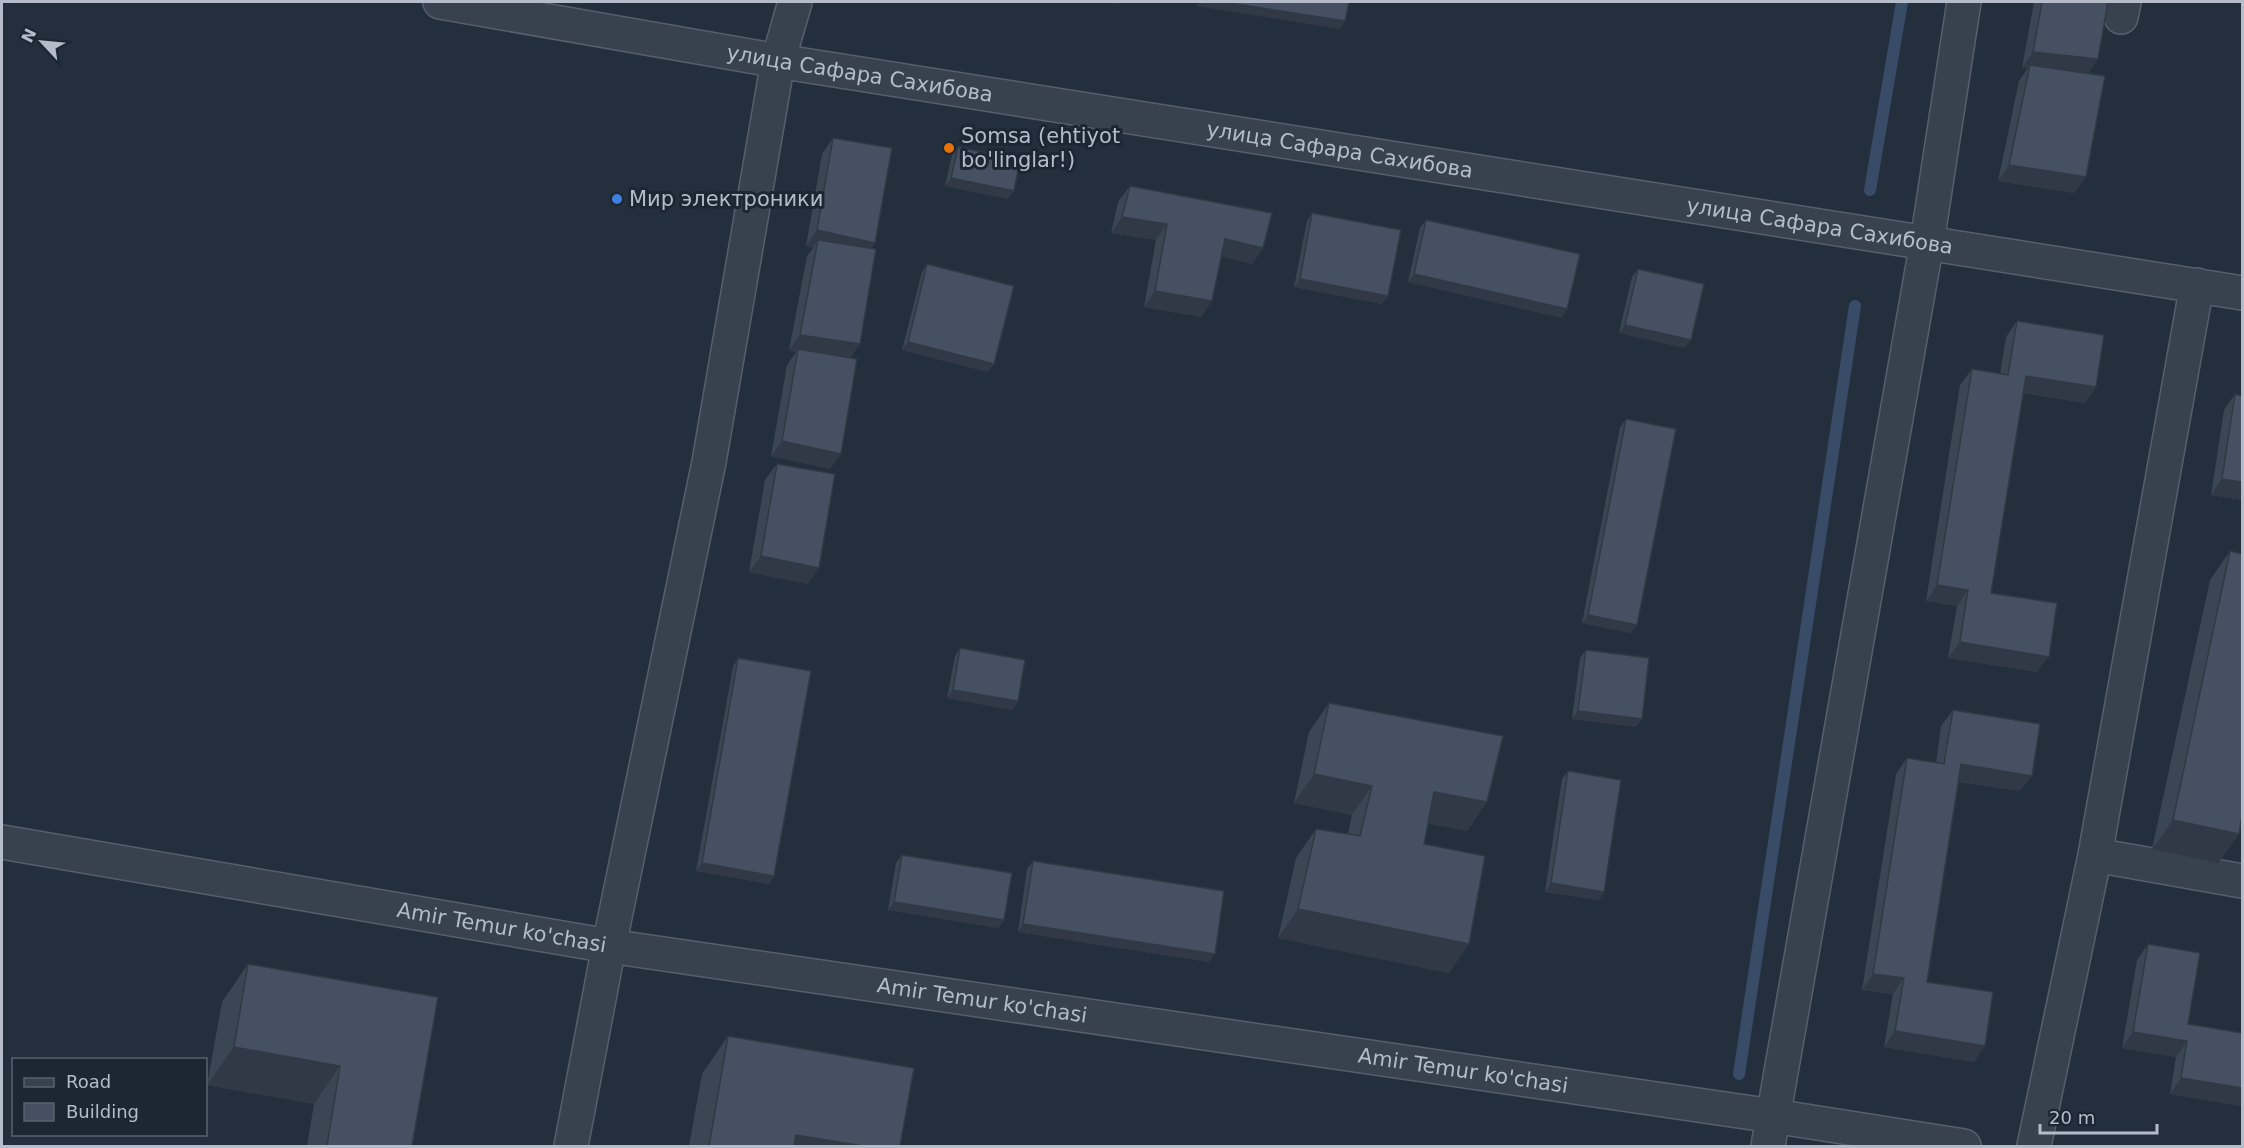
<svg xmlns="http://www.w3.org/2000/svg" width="2244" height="1148" font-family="'DejaVu Sans',sans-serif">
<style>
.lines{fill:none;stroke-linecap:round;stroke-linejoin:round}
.stream{stroke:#394c67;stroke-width:12}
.minor-casing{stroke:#565f6c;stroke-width:36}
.minor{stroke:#38414e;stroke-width:33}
.wall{fill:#3b4654}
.shaded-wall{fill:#303945}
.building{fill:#455162;stroke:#303945;stroke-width:1.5}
.food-dot{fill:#e8710a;stroke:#1d2633;stroke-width:2}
.shop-dot{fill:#3f7fe0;stroke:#1d2633;stroke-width:2}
.labels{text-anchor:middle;stroke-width:6;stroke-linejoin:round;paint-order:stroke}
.street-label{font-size:21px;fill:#b4bcc9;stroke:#1d2633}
.poi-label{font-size:21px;fill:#b4bcc9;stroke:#1d2633;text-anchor:start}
</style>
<rect width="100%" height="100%" fill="#242f3e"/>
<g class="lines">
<!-- stream -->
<g class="stream">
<polyline points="1870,190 1902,2"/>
<polyline points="1739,1074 1855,306"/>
</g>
<defs>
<g id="minor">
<path id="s1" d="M440 2 778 61 2242 293"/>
<polyline points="2121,17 2124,2"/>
<path id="s2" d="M2 842 609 946 1773 1116 1964 1146"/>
<polyline points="2095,855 2242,881"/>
<polyline points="571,1146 609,946 709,462 778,61 795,2"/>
<polyline points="1768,1146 1927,242 1964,2"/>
<polyline points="2034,1146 2095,855 2197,285"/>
</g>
</defs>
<!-- minor casing -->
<use href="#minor" class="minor-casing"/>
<!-- minor -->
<use href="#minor" class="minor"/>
</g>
<!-- wall -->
<g class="wall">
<polygon points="2034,2 2108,2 2088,73 2086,177 2074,193 1998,181 2019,81 2028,68 2022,68"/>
<polygon points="833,138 871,249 830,469 771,456 787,365 796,352 789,350 807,256 813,248 806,246 822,154"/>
<polygon points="958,147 1008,199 945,186 952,155"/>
<polygon points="1130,186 1263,248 1252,264 1221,256 1201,317 1144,307 1156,240 1111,233 1118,202"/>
<polygon points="1312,213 1382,304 1294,287 1307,221"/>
<polygon points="1426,220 1562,318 1408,282 1420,228"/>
<polygon points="927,264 994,364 988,372 902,350 922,272"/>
<polygon points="1638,269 1685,348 1619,333 1632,277"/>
<polygon points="2017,321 2096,387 2085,403 2023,393 1991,593 2037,672 1948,658 1957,606 1926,601 1960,385 1972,369 2000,374 2006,337"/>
<polygon points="2235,394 2242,396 2242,500 2211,495 2224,410"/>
<polygon points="1626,419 1637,625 1631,633 1582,623 1620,427"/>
<polygon points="777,464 808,584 749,572 765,480"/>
<polygon points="2230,551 2239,834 2218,863 2152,849 2210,580"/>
<polygon points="960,648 1018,701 1012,710 947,698 955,656"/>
<polygon points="1586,650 1642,719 1636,727 1572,719 1580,658"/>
<polygon points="738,658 774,876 769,884 696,871 733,667"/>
<polygon points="1329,703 1487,802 1467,831 1428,823 1424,844 1449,973 1278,938 1296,858 1316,829 1348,834 1352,815 1294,803 1309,732"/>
<polygon points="1953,710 2020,791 1959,782 1927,982 1974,1062 1884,1047 1893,994 1862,990 1896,774 1907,758 1936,763 1941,726"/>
<polygon points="1568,771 1604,892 1599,900 1545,892 1562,779"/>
<polygon points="902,855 999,928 888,910 896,863"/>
<polygon points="1033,861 1209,962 1018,932 1027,869"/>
<polygon points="2148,944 2188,1024 2242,1033 2242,1106 2170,1094 2176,1057 2122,1048 2137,960"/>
<polygon points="248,964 412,1146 307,1146 314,1104 207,1085 222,1002"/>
<polygon points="728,1036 900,1146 689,1146 702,1074"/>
</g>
<!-- shaded-wall -->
<g class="shaded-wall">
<polygon points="1106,2 1120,2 1119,4"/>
<polygon points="1199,2 1223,2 1345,21 1340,29 1196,6"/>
<polygon points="2033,52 2098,59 2087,75 2030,65 2028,68 2022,68"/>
<polygon points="2009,165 2086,177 2074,193 1998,181"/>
<polygon points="951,178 1014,191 1008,199 945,186"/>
<polygon points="1122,217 1167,224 1156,240 1111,233"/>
<polygon points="817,230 875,243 864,259 818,240 813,248 806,246"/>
<polygon points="1225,239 1263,248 1252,264 1214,255"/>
<polygon points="1414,274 1567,309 1562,318 1408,282"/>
<polygon points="1300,279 1388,296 1382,304 1294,287"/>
<polygon points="1155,291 1212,301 1201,317 1144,307"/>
<polygon points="1625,325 1691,340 1685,348 1619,333"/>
<polygon points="800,335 860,344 849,360 798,349 796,352 789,350"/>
<polygon points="908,342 994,364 988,372 902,350"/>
<polygon points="2026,376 2096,387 2085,403 2014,391"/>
<polygon points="782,441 841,454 830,469 771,456"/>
<polygon points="2222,479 2242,482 2242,500 2211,495"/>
<polygon points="761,556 819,568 808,584 749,572"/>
<polygon points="1937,585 1968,590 1957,606 1926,601"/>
<polygon points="1588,615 1637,625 1631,633 1582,623"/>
<polygon points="1960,642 2049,657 2037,672 1948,658"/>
<polygon points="953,690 1018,701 1012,710 947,698"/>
<polygon points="1578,711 1642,719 1636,727 1572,719"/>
<polygon points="1961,764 2032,776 2020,791 1950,780"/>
<polygon points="1314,774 1372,786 1352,815 1294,803"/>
<polygon points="1434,792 1487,802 1467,831 1414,821"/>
<polygon points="2173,820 2239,834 2218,863 2152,849"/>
<polygon points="702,863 774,876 769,884 696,871"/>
<polygon points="1551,883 1604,892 1599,900 1545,892"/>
<polygon points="894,902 1004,920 999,928 888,910"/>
<polygon points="1298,909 1469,944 1449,973 1278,938"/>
<polygon points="1023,924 1215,954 1209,962 1018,932"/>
<polygon points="1873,974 1904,978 1893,994 1862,990"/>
<polygon points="1895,1031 1985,1046 1974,1062 1884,1047"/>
<polygon points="2133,1032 2187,1041 2176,1057 2122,1048"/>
<polygon points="234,1047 340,1066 314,1104 207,1085"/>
<polygon points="2181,1078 2242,1088 2242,1106 2170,1094"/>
<polygon points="796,1135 863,1146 788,1146"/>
</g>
<!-- building -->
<g class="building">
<polygon points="1223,2 1349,2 1345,21"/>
<polygon points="2042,2 2108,2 2098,59 2033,52"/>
<polygon points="2030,65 2105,76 2086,177 2009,165"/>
<polygon points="833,138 892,148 875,243 817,230"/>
<polygon points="958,147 1020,160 1014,191 951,178"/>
<polygon points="1130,186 1272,213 1263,248 1225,239 1212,301 1155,291 1167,224 1122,217"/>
<polygon points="1312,213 1401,230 1388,296 1300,279"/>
<polygon points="1426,220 1580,254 1567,309 1414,274"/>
<polygon points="818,240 876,249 860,344 800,335"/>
<polygon points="927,264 1014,286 994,364 908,342"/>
<polygon points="1638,269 1704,284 1691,340 1625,325"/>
<polygon points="2017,321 2104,335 2096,387 2026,376 1991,593 2057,603 2049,657 1960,642 1968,590 1937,585 1972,369 2008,375"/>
<polygon points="798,349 857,359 841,454 782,441"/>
<polygon points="2235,394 2242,396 2242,482 2222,479"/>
<polygon points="1626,419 1676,429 1637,625 1588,615"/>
<polygon points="777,464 835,474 819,568 761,556"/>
<polygon points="2230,551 2242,554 2242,816 2239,834 2173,820"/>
<polygon points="960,648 1025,660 1018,701 953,690"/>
<polygon points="1586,650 1649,658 1642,719 1578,711"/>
<polygon points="738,658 811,671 774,876 702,863"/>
<polygon points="1329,703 1503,736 1487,802 1434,792 1424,844 1485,856 1469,944 1298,909 1316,829 1360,836 1372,786 1314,774"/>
<polygon points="1953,710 2040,724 2032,776 1961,764 1927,982 1993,992 1985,1046 1895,1031 1904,978 1873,974 1907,758 1944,764"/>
<polygon points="1568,771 1621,780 1604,892 1551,883"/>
<polygon points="902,855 1012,873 1004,920 894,902"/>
<polygon points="1033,861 1224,891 1215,954 1023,924"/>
<polygon points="2148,944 2200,953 2188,1024 2242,1033 2242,1088 2181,1078 2187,1041 2133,1032"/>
<polygon points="248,964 438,997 412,1146 327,1146 340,1066 234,1047"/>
<polygon points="728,1036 914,1068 900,1146 863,1146 796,1135 794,1146 709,1146"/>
</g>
<!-- markers -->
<circle class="food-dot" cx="949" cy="148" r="6"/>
<circle class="shop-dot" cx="617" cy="199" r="6"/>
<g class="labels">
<!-- street labels -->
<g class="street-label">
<text dy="7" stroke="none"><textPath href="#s1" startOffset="426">улица Сафара Сахибова</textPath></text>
<text dy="7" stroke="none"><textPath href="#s1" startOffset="912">улица Сафара Сахибова</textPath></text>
<text dy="7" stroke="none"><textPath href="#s1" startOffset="1398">улица Сафара Сахибова</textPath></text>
<text dy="7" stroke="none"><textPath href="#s2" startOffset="507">Amir Temur ko'chasi</textPath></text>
<text dy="7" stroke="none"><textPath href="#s2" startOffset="993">Amir Temur ko'chasi</textPath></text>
<text dy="7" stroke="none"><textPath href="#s2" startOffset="1479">Amir Temur ko'chasi</textPath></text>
</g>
<!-- poi labels -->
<g class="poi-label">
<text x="961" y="143">Somsa (ehtiyot<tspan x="961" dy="24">bo'linglar!)</tspan></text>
<text x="629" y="206">Мир электроники</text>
</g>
</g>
<!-- border -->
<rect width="2244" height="1148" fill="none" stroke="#b4bcc9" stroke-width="6"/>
<!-- legend -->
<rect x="12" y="1058" width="195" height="78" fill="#1d2633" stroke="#59626f" stroke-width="1.5"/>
<rect x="24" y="1078" width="30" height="9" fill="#38414e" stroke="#59626f" stroke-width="1.5"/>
<text x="66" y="1088" font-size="18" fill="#b4bcc9">Road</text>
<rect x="24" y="1103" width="30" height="18" fill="#455162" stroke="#59626f" stroke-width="1.5"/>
<text x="66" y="1118" font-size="18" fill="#b4bcc9">Building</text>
<!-- north arrow -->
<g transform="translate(42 42) rotate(296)" stroke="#1d2633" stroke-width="4.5" paint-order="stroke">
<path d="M0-4.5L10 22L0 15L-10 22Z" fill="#b4bcc9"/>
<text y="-9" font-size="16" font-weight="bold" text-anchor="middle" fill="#b4bcc9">N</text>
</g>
<!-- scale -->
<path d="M2040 1124v9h117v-9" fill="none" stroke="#b4bcc9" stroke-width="3"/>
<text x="2049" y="1124" font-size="18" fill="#b4bcc9" stroke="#1d2633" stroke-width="4.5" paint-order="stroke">20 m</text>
</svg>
